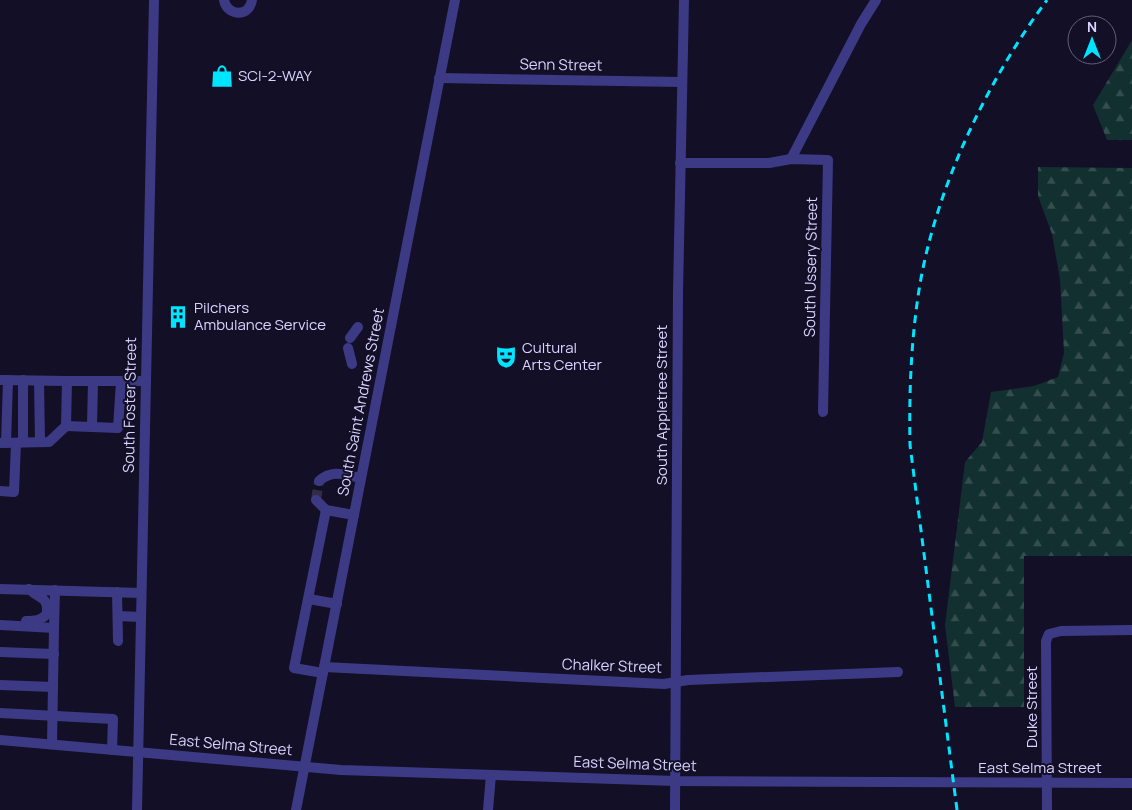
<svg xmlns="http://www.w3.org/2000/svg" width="1132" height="810" font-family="Manrope,sans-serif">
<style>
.forest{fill:url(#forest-firs)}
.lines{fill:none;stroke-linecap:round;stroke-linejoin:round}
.minor-tunnel{stroke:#312d47;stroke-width:10;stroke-dasharray:10 5;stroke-linecap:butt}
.minor{stroke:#3d3a85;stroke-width:10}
.rail{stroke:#00e5ff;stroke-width:3;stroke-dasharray:8 6;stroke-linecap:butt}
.labels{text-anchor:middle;stroke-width:4;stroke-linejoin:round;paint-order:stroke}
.street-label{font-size:15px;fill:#d9d4ff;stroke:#130f26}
.poi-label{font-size:15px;fill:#d9d4ff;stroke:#130f26;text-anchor:start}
</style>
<defs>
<pattern id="forest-firs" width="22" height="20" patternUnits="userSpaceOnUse" patternTransform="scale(1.25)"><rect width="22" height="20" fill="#12302f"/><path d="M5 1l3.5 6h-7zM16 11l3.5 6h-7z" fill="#344d4e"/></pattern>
</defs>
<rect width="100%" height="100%" fill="#130f26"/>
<!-- forest -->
<g class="forest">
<polygon points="1132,40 1132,140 1107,140 1093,105"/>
<polygon points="1038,167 1132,168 1132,556 1024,556 1024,707 955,707 945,625 965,462 982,442 991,392 1034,386 1058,377 1064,353 1060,279 1052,234 1038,196"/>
</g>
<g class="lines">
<!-- minor-tunnel -->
<polyline class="minor-tunnel" points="316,500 319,481"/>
<!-- minor -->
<g class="minor">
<path d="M224 0C227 16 249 18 252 0"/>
<polyline points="439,78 682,82"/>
<polyline points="791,159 861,24 876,0"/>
<polyline points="680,163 769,163 791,159 828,160 823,412"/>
<polyline points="350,338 358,327"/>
<polyline points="348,348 352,364"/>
<polyline points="0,380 67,381 66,426 49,442 0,443"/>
<polyline points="23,380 23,442"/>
<polyline points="39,381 40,442"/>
<polyline points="67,381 145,381"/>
<polyline points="66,426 118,428 121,382"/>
<polyline points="92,426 93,381"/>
<polyline points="6,443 8,380"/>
<path d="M319 481C333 469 345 475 361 478"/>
<polyline points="0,491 14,492 16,443"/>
<polyline points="316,500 326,510 354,515"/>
<polyline points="0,589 141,593"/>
<polyline points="117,592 118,641"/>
<polyline points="309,599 337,604"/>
<polyline points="118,616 141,617"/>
<path d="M26 621C35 621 40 621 47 614 48 595 40 600 29 589"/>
<polyline points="0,625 54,628 52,744"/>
<polyline points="54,628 55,590"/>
<polyline points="0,652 54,654"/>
<polyline points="324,667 664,684 688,680 898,672"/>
<polyline points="323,673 294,668 326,510"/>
<polyline points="0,685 53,687"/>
<polyline points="0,713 113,719 112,750"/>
<polyline points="0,740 341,770 675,781 1132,783"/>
<polyline points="137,810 154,0"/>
<polyline points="296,810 455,0"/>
<polyline points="488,810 491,775"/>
<polyline points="675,810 678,293 684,0"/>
<polyline points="1047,810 1046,641 1049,634 1061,631 1132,630"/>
</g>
<!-- rail -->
<path class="rail" d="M957 810 910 445C909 393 911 341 919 290 935 189 987 81 1047 0"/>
</g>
<!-- icons -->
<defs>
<symbol id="shop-bare" viewBox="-9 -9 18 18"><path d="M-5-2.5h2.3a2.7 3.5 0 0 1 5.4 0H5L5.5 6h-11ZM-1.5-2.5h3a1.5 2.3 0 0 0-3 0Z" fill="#00e5ff" stroke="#130f26" stroke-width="2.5" paint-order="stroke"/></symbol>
<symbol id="building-bare" viewBox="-9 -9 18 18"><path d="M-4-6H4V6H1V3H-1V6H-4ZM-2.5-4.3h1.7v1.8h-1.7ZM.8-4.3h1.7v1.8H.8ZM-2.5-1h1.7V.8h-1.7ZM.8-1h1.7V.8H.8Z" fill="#00e5ff" stroke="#130f26" stroke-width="2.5" paint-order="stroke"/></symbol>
<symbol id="theatre-bare" viewBox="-9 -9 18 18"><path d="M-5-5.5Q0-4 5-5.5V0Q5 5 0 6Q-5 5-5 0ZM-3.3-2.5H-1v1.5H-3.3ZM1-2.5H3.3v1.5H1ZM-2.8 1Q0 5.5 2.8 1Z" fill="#00e5ff" stroke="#130f26" stroke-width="2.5" paint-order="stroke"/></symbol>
</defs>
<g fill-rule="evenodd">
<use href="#shop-bare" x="206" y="60" width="32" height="32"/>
<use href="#building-bare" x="162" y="301" width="32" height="32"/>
<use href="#theatre-bare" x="490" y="341" width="32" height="32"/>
</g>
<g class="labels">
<!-- street labels -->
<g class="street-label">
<text transform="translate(561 65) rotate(1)" y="5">Senn Street</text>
<text transform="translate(811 267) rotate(-89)" y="5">South Ussery Street</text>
<text transform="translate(361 402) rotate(-79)" y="5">South Saint Andrews Street</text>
<text transform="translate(130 405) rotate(-89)" y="5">South Foster Street</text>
<text transform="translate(662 405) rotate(-90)" y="5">South Appletree Street</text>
<text transform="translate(612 666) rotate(2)" y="5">Chalker Street</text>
<text transform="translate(1032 707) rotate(-90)" y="5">Duke Street</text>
<text transform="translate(231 745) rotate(5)" y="5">East Selma Street</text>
<text transform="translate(635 764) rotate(2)" y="5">East Selma Street</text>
<text x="1040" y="773">East Selma Street</text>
</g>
<!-- poi labels -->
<g class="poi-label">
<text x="238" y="81">SCI-2-WAY</text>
<text x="194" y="313">Pilchers<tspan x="194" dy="17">Ambulance Service</tspan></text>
<text x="522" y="353">Cultural<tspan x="522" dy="17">Arts Center</tspan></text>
</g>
</g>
<!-- north arrow -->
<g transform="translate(1092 40)"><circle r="24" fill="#130f26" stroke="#625e7d"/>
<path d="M0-4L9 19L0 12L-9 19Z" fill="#00e5ff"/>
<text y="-8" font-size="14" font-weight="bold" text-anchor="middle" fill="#d9d4ff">N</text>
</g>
</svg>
